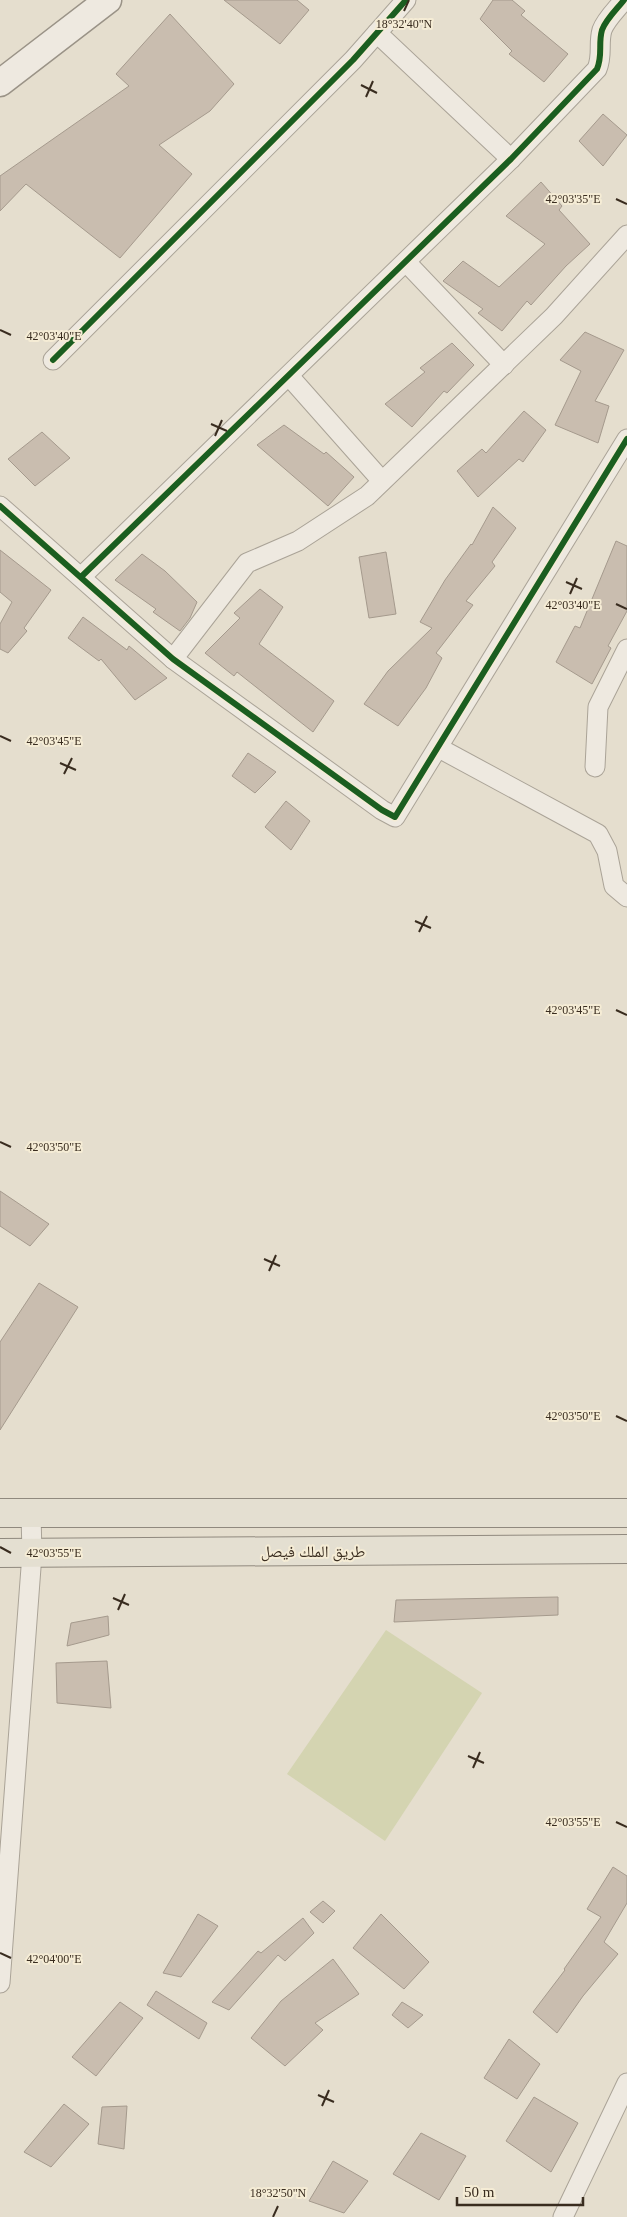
<svg xmlns="http://www.w3.org/2000/svg" width="627" height="2217" font-family="'Times New Roman','Noto Naskh Arabic',serif">
<style>
.green{fill:#d4d4b1}
.building{fill:#c9bdaf;stroke:#a59a8d}
.lines{fill:none;stroke-linecap:round;stroke-linejoin:round}
.street-casing{stroke:#aaa397;stroke-width:21}
.secondary-casing{stroke:#9a9387;stroke-width:29}
.primary-casing{stroke:#90897e;stroke-width:30}
.street{stroke:#eee9e0;stroke-width:19}
.secondary{stroke:#eee9e0;stroke-width:26}
.primary{stroke:#e4dfd1;stroke-width:28}
.cycleway-casing{stroke:#f5ecd5;stroke-width:9}
.cycleway{stroke:#1b5e20;stroke-width:6}
.ticks{fill:none;stroke:#392c1f;stroke-width:2}
.labels{text-anchor:middle;stroke-width:4;stroke-linejoin:round;paint-order:stroke}
.street-label{font-size:16px;fill:#392c1f;stroke:#f5ecd5}
.ticks-label{font-size:12px;text-anchor:middle;fill:#392c1f;stroke:#f5ecd5;stroke-width:4;stroke-linejoin:round;paint-order:stroke}
</style>
<rect width="100%" height="100%" fill="#e5dece"/>
<!-- green -->
<polygon class="green" points="386,1630 482,1693 385,1841 287,1774"/>
<!-- building -->
<g class="building">
<polygon points="224,0 297,0 309,10 280,44"/>
<polygon points="493,0 512,0 525,11 521,15 568,54 544,82 509,54 512,51 480,19"/>
<polygon points="170,14 234,84 210,111 159,145 192,174 120,258 26,184 0,211 0,176 129,86 116,74"/>
<polygon points="603,114 627,135 603,166 579,141"/>
<polygon points="541,182 562,206 559,210 590,244 566,266 531,305 527,301 502,331 478,313 483,309 443,281 463,261 499,287 545,244 506,216"/>
<polygon points="585,332 624,350 595,401 609,406 598,443 555,425 581,371 560,360"/>
<polygon points="452,343 474,365 447,393 444,391 412,427 385,404 425,372 420,368"/>
<polygon points="524,411 546,430 523,462 519,459 478,497 457,471 482,449 486,453"/>
<polygon points="284,425 324,454 326,452 354,477 328,506 257,445"/>
<polygon points="42,432 70,458 35,486 8,459"/>
<polygon points="493,507 516,528 492,562 495,566 466,601 473,605 436,653 442,658 426,688 398,726 364,704 388,671 432,628 420,622 445,580 471,544 472,545"/>
<polygon points="616,541 627,546 627,611 608,646 611,648 592,684 556,662 575,626 580,628"/>
<polygon points="0,550 51,590 24,628 27,631 8,653 0,649 0,624 12,602 0,592"/>
<polygon points="386,552 396,614 369,618 359,557"/>
<polygon points="142,554 165,571 197,602 190,618 180,631 153,612 156,609 115,580"/>
<polygon points="260,589 283,607 259,644 334,701 313,732 237,672 234,676 205,653 240,618 234,613"/>
<polygon points="83,617 127,650 129,646 167,678 135,700 101,659 99,661 68,638"/>
<polygon points="248,753 276,772 255,793 232,776"/>
<polygon points="286,801 310,821 291,850 265,827"/>
<polygon points="0,1191 49,1224 30,1246 0,1226"/>
<polygon points="39,1283 78,1307 0,1430 0,1342"/>
<polygon points="558,1597 558,1615 394,1622 396,1600"/>
<polygon points="108,1616 109,1635 67,1646 71,1623"/>
<polygon points="107,1661 111,1708 57,1703 56,1663"/>
<polygon points="613,1867 627,1876 627,1903 604,1942 618,1954 583,1996 557,2033 533,2012 565,1970 564,1969 601,1917 587,1909"/>
<polygon points="323,1901 335,1911 323,1923 310,1912"/>
<polygon points="198,1914 218,1926 181,1977 163,1973"/>
<polygon points="381,1914 429,1962 404,1989 353,1948"/>
<polygon points="303,1918 314,1933 285,1961 278,1955 229,2010 212,2002 258,1951 261,1953"/>
<polygon points="333,1959 359,1994 315,2023 323,2030 285,2066 251,2038 281,2001"/>
<polygon points="156,1991 207,2023 199,2039 147,2005"/>
<polygon points="120,2002 143,2018 96,2076 72,2057"/>
<polygon points="402,2002 423,2015 408,2028 392,2015"/>
<polygon points="509,2039 540,2064 517,2099 484,2078"/>
<polygon points="534,2097 578,2123 551,2172 506,2141"/>
<polygon points="64,2104 89,2124 51,2167 24,2152"/>
<polygon points="127,2106 124,2149 98,2144 102,2107"/>
<polygon points="421,2133 466,2156 439,2200 393,2174"/>
<polygon points="333,2161 368,2181 344,2213 309,2201"/>
</g>
<g class="lines">
<defs>
<g id="street">
<polyline points="377,33 511,159"/>
<polyline points="406,262 504,365"/>
<polyline points="53,360 353,60 406,0"/>
<polyline points="289,376 382,481"/>
<polyline points="0,506 173,659 382,810 395,817 627,439"/>
<path d="M81 577 511 159 597 69C603 55 598 44 602 30 606 19 618 8 624 0"/>
<polyline points="173,659 247,563 298,541 367,496 554,316 627,235"/>
<polyline points="439,748 598,834 607,851 614,886 627,897"/>
<polyline points="595,767 598,707 627,649"/>
<polyline points="0,1983 32,1554 31,1514"/>
<polyline points="563,2217 627,2083"/>
</g>
<polyline id="secondary" points="0,83 108,0"/>
<g id="primary">
<polyline points="0,1513 627,1513"/>
<polyline points="0,1553 627,1549"/>
</g>
</defs>
<!-- street casing -->
<use href="#street" class="street-casing"/>
<!-- secondary casing -->
<use href="#secondary" class="secondary-casing"/>
<!-- primary casing -->
<use href="#primary" class="primary-casing"/>
<!-- street -->
<use href="#street" class="street"/>
<!-- secondary -->
<use href="#secondary" class="secondary"/>
<!-- primary -->
<use href="#primary" class="primary"/>
<defs>
<g id="cycleway">
<polyline points="53,360 353,60 406,0"/>
<polyline points="0,506 173,659 382,810 395,817 627,439"/>
<path d="M81 577 511 159 597 69C603 55 598 44 602 30 606 19 618 8 624 0"/>
</g>
</defs>
<!-- cycleway casing -->
<use href="#cycleway" class="cycleway-casing"/>
<!-- cycleway -->
<use href="#cycleway" class="cycleway"/>
</g>
<!-- ticks -->
<path class="ticks" d="M404 11 409 0M361 85 377 93M366 97 373 81M616 199 627 204M0 330 11 335M211 424 227 431M215 436 222 420M566 582 582 589M570 594 577 578M616 604 627 609M0 736 11 741M60 763 76 770M64 774 72 758M415 921 431 928M419 932 427 916M616 1010 627 1015M0 1142 11 1147M264 1259 280 1266M269 1271 276 1255M616 1416 627 1421M0 1547 11 1553M113 1598 129 1605M118 1610 125 1594M468 1756 484 1763M473 1768 480 1752M616 1822 627 1827M0 1953 11 1958M318 2095 334 2102M322 2106 329 2090M273 2217 278 2206"/>
<g class="labels">
<!-- street labels -->
<g class="street-label">
<text x="313" y="1557">طريق الملك فيصل</text>
</g>
</g>
<g class="ticks-label">
<text x="404" y="28">18°32'40"N</text>
<text x="573" y="203">42°03'35"E</text>
<text x="54" y="340">42°03'40"E</text>
<text x="573" y="609">42°03'40"E</text>
<text x="54" y="745">42°03'45"E</text>
<text x="573" y="1014">42°03'45"E</text>
<text x="54" y="1151">42°03'50"E</text>
<text x="573" y="1420">42°03'50"E</text>
<text x="54" y="1557">42°03'55"E</text>
<text x="573" y="1826">42°03'55"E</text>
<text x="54" y="1963">42°04'00"E</text>
<text x="278" y="2197">18°32'50"N</text>
</g>
<!-- scale -->
<path d="M457 2197v8h126v-8" fill="none" stroke="#392c1f" stroke-width="2.5"/>
<text x="464" y="2197" font-size="15" fill="#392c1f" stroke="#f5ecd5" stroke-width="4" paint-order="stroke">50 m</text>
</svg>
